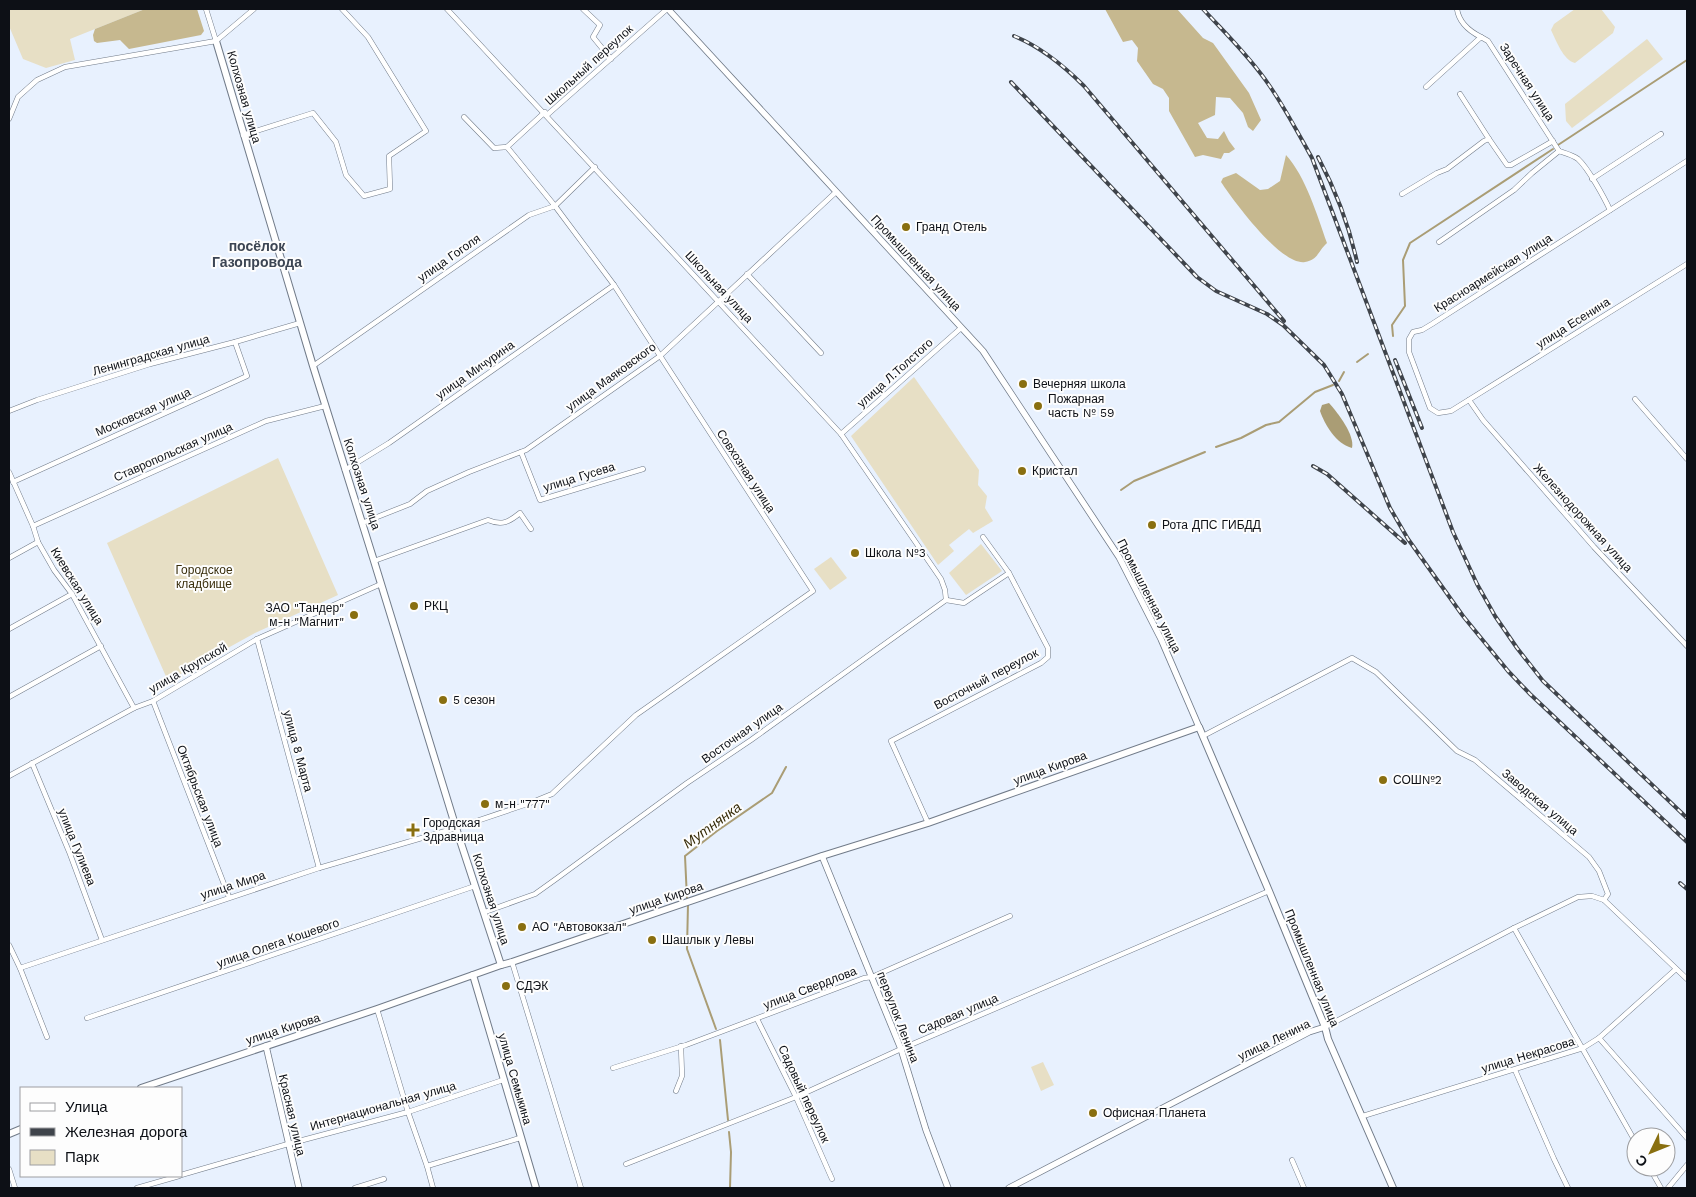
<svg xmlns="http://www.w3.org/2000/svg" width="1696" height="1197" font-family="'Work Sans',sans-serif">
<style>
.green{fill:#e7dfc5}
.forest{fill:#c6b88f}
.water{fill:#aa9d75}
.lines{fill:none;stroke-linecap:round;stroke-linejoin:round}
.stream{stroke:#aa9d75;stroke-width:2}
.minor-casing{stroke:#717b89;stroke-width:5.5}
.tertiary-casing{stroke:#717b89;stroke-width:7}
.secondary-casing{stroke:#717b89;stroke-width:8}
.minor{stroke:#fff;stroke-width:4.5}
.tertiary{stroke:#fff;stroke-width:5.5}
.secondary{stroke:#fff;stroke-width:6}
.rail-casing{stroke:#3f444b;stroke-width:4}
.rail{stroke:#fdfdfd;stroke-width:2;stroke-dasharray:5.5;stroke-linecap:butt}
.poi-dot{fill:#896f10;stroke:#fdfdfd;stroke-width:2}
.labels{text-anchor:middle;stroke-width:4;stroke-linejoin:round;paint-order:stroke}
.street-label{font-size:12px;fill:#0d1016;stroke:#fdfdfd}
.poi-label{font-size:12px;fill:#0d1016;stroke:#fdfdfd;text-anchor:start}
.park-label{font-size:12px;fill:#392e0c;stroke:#fdfdfd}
.neighbourhood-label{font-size:14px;font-weight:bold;fill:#3c4553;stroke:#fdfdfd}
.water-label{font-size:14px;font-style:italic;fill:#352a07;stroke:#fdfdfd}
</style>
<rect width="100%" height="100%" fill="#e8f1fe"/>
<!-- green -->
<g class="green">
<polygon points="9,9 145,9 70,39 75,60 46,68 23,59 9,26"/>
<path d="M1575 9H1601L1615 27 1613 33 1575 63C1563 60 1556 40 1551 30L1554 24Z"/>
<polygon points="1647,39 1663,59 1572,128 1566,121 1565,104"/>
<polygon points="914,377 979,470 978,485 987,496 985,508 993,521 973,533 969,529 949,545 954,551 938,565 851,436"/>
<polygon points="278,458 338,595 255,633 168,681 107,543"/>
<polygon points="981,544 1002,571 966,595 949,573"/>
<polygon points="831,557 847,578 830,590 814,569"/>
<polygon points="1043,1062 1054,1085 1041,1091 1031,1067"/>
</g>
<!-- forest -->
<g class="forest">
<polygon points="145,9 197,9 204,31 201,35 129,49 120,40 97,43 94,41 93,35 95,29"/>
<polygon points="1105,9 1177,9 1203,38 1213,43 1249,93 1261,120 1253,131 1248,127 1243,113 1230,98 1216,97 1215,115 1198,123 1207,138 1218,139 1224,131 1229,141 1235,149 1229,153 1224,153 1221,159 1203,155 1195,157 1169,111 1169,98 1163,89 1153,84 1137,61 1138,48 1132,40 1123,42"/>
<path d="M1286 155C1306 177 1317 215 1327 243 1318 251 1318 260 1305 262 1281 266 1233 200 1221 182L1223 178 1236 173 1260 190 1268 189 1280 181Z"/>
</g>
<!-- water -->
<path class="water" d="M1329 403C1338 413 1355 435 1352 448 1336 444 1325 425 1320 411L1322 405Z"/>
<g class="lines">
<!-- stream -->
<g class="stream">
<polyline points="1558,145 1687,60"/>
<polyline points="1393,336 1392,325 1405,306 1403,260 1410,243 1553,149"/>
<polyline points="1357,362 1368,354"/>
<polyline points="1339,381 1344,372"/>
<polyline points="1216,447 1241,438 1266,425 1279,422 1315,392 1333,385"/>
<polyline points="1121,490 1134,481 1205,452"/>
<polyline points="687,899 685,856 717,831 772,793 786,767"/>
<polyline points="688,904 687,949 716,1029"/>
<polyline points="720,1040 728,1120"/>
<polyline points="729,1132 731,1152 730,1188"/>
</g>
<defs>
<g id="minor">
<polyline points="206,9 216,41"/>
<polyline points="447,9 841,434 941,579 945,590 946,600"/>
<polyline points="583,9 600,25 593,37 611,59"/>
<path d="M1457 9C1459 23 1469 31 1481 37"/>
<polyline points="216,41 254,9"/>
<path d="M1426 87 1481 37 1488 41 1559 151C1565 153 1573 155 1578 159 1588 168 1604 197 1610 210"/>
<polyline points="1460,94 1489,139"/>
<polyline points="547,115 667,9"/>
<polyline points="9,119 18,97 37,80 65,67 216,41"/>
<polyline points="243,135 313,113 336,142 346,175 364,196 390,189 389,156 426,131 368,37 342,9"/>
<polyline points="507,147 545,112"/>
<polyline points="1687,161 1432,324 1422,330 1413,332 1409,339 1409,352 1430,408 1438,413 1451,411 1687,264"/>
<polyline points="1592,179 1661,134"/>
<polyline points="1402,194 1437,173 1447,169 1484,141 1489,139 1507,165 1511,165 1553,141"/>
<polyline points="1439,242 1514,190 1532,173 1559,151"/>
<polyline points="747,274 821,353"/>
<polyline points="313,366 529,215 555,206 595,167"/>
<polyline points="1635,399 1687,459"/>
<polyline points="1469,400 1483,420 1594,547 1687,646"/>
<polyline points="9,411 37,400 150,364 235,342 300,323"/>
<polyline points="841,434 961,328"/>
<polyline points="521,452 540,500 643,469"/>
<polyline points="345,470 389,443 614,285"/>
<polyline points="9,472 33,526 38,542 54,570 72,594 134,708"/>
<polyline points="13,482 247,376 235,342"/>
<polyline points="362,523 410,504 427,491 469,472 526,450 660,356 836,192"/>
<polyline points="33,526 266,421 325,406"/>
<polyline points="9,558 38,542"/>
<path d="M374 561 488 520C502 526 509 522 520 513L531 529"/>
<polyline points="9,629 72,594"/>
<polyline points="257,639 319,868"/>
<polyline points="9,697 101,646"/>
<polyline points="153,701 229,897"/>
<polyline points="1203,736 1352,658 1376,672 1457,751 1475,760 1589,857 1599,871 1608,894 1604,900"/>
<polyline points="32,763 70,854 102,940"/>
<polyline points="9,776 134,708 153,701 257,639 381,584"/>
<polyline points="928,823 891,741 1041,663 1048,657 1048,648 1009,573 983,537"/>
<polyline points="485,912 535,894 556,879 687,783 751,740 946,600 964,603 1009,573"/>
<polyline points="1514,928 1636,1143"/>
<polyline points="9,945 20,968 47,1037"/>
<polyline points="512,962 581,1188"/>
<polyline points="20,968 319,868 456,828 530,803 552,794 636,715 813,591 614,285 555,206 507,147 494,148 464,117"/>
<polyline points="377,1009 408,1112 427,1166 433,1188"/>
<polyline points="87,1018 475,886"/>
<polyline points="757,1019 796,1097 832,1179"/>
<polyline points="1325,1027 1514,928 1578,897 1592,896 1604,900 1687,979"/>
<polyline points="1599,1038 1687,1138"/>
<polyline points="613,1068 686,1045 864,978 872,977 1010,916"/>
<polyline points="1515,1070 1554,1159 1568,1188"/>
<polyline points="676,1091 682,1076 681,1046"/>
<polyline points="1363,1116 1583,1048 1599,1038 1676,969"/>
<polyline points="1292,1160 1304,1188"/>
<polyline points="626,1164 796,1097 901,1049 1269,891"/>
<polyline points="427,1166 520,1138"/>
<polyline points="1649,1167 1661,1188"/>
<polyline points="9,1169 15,1188"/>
<polyline points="181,1175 288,1144 408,1112 503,1080"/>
<polyline points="137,1188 179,1176"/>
<polyline points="355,1188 384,1179"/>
<polyline points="1668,1188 1687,1165"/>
</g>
<g id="tertiary">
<polyline points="668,9 983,351 1119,557 1161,639 1199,727"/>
<polyline points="822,856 901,1049 926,1130 948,1188"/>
<polyline points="266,1046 299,1188"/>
<polyline points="1009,1188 1309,1032 1325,1027"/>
</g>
<g id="secondary">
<polyline points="216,41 313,366 374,561 456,828 501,965"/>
<polyline points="473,975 536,1188"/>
<polyline points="141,1088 377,1009 501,965 512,962 822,856 928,823 1199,727 1269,891 1325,1027 1328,1039 1393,1188"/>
<polyline points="9,1134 21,1129"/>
</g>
</defs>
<!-- minor casing -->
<use href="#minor" class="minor-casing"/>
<!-- tertiary casing -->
<use href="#tertiary" class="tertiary-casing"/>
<!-- secondary casing -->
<use href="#secondary" class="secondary-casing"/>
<!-- minor -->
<use href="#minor" class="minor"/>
<!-- tertiary -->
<use href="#tertiary" class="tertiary"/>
<!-- secondary -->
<use href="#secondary" class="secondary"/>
<defs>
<g id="rail">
<path d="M1203 9C1225 33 1250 57 1269 85 1285 108 1298 133 1312 158L1453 532 1477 584 1495 616 1517 648 1543 681 1687 818"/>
<path d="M1014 36C1041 47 1063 65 1084 86L1284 321"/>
<polyline points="1011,82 1197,277 1216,291 1267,314 1283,325 1324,365 1342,394 1390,508 1408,539 1463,616 1508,671 1530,694 1687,842"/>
<path d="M1318 157C1336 191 1349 225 1357 262"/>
<polyline points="1395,360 1422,428"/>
<polyline points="1313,466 1327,474 1405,543"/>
<polyline points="1680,883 1687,889"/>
</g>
</defs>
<!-- rail casing -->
<use href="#rail" class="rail-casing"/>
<!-- rail -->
<use href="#rail" class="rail"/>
</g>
<!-- markers -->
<g class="poi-dot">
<circle cx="906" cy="227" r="5"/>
<circle cx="1023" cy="384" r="5"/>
<circle cx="1038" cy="406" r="5"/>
<circle cx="1022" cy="471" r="5"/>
<circle cx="1152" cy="525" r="5"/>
<circle cx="855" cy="553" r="5"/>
<circle cx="414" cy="606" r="5"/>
<circle cx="354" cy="615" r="5"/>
<circle cx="443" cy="700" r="5"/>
<circle cx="1383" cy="780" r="5"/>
<circle cx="485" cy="804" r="5"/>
<path d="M410.5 822.5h5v5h5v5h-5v5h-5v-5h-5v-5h5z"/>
<circle cx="522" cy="927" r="5"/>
<circle cx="652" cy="940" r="5"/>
<circle cx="506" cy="986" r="5"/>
<circle cx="1093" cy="1113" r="5"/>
</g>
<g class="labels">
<!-- street labels -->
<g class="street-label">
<text transform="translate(589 65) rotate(-42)" y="4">Школьный переулок</text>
<text transform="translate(1527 82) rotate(57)" y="4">Заречная улица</text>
<text transform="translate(244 97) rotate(74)" y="4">Колхозная улица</text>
<text transform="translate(449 258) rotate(-35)" y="4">улица Гоголя</text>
<text transform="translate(916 263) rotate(47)" y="4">Промышленная улица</text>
<text transform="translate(1493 273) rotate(-32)" y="4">Красноармейская улица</text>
<text transform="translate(719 287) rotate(47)" y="4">Школьная улица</text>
<text transform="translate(1573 323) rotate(-32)" y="4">улица Есенина</text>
<text transform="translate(151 355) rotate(-16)" y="4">Ленинградская улица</text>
<text transform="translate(475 370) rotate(-35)" y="4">улица Мичурина</text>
<text transform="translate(895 373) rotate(-42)" y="4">улица Л.Толстого</text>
<text transform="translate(611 377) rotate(-36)" y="4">улица Маяковского</text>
<text transform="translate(143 412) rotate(-24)" y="4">Московская улица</text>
<text transform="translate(173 452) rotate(-24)" y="4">Ставропольская улица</text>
<text transform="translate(746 471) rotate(57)" y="4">Совхозная улица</text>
<text transform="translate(579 477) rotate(-17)" y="4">улица Гусева</text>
<text transform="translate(362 484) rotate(72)" y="4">Колхозная улица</text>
<text transform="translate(1583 518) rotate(48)" y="4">Железнодорожная улица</text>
<text transform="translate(77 586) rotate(58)" y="4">Киевская улица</text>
<text transform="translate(1149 596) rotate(63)" y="4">Промышленная улица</text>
<text transform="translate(188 668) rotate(-30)" y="4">улица Крупской</text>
<text transform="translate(986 679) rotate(-28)" y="4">Восточный переулок</text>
<text transform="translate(742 733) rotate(-35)" y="4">Восточная улица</text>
<text transform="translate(298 751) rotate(75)" y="4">улица 8 Марта</text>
<text transform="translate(1050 768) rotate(-20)" y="4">улица Кирова</text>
<text transform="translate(200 796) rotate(69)" y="4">Октябрьская улица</text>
<text transform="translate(1540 802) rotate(40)" y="4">Заводская улица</text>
<text transform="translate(77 847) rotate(68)" y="4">улица Гулиева</text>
<text transform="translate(233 885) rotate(-18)" y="4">улица Мира</text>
<text transform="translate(666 898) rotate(-19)" y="4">улица Кирова</text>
<text transform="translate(491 899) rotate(72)" y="4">Колхозная улица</text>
<text transform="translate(278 943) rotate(-19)" y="4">улица Олега Кошевого</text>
<text transform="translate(1312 968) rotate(68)" y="4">Промышленная улица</text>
<text transform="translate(810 988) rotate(-21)" y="4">улица Свердлова</text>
<text transform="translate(958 1014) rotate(-23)" y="4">Садовая улица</text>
<text transform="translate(898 1017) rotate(69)" y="4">переулок Ленина</text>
<text transform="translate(283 1029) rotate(-18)" y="4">улица Кирова</text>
<text transform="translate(1274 1040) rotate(-26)" y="4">улица Ленина</text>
<text transform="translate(1528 1055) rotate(-17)" y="4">улица Некрасова</text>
<text transform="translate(515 1079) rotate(74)" y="4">улица Семыкина</text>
<text transform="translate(804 1094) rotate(65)" y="4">Садовый переулок</text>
<text transform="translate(383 1106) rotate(-16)" y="4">Интернациональная улица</text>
<text transform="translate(292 1115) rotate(77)" y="4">Красная улица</text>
</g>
<!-- poi labels -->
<g class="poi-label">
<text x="916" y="231">Гранд Отель</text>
<text x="1033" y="388">Вечерняя школа</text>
<text x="1048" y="403">Пожарная<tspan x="1048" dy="14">часть № 59</tspan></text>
<text x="1032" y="475">Кристал</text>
<text x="1162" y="529">Рота ДПС ГИБДД</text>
<text x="865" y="557">Школа №3</text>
<text x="424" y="610">РКЦ</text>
<text x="344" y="612" text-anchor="end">ЗАО "Тандер"<tspan x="344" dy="14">м-н "Магнит"</tspan></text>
<text x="453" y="704">5 сезон</text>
<text x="1393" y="784">СОШ№2</text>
<text x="495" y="808">м-н "777"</text>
<text x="423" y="827">Городская<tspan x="423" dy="14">Здравница</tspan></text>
<text x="532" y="931">АО "Автовокзал"</text>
<text x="662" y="944">Шашлык у Левы</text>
<text x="516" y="990">СДЭК</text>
<text x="1103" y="1117">Офисная Планета</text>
</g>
<!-- park labels -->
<g class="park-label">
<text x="204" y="574">Городское<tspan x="204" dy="14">кладбище</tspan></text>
</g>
<!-- neighbourhood labels -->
<g class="neighbourhood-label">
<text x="257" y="251">посёлок<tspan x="257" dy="16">Газопровода</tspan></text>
</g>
<!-- water labels -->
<g class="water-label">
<text transform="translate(712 825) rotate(-36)" y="5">Мутнянка</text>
</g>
</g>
<!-- border -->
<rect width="1696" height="1197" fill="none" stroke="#0d1016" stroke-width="20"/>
<!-- legend -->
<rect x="20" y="1087" width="162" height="90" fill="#fdfdfd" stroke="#9d9ea1"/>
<rect x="30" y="1103" width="25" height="8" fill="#ffffff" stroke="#9d9ea1"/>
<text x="65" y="1112" font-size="15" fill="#0d1016">Улица</text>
<rect x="30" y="1128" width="25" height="8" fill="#3f444b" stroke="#9d9ea1"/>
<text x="65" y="1137" font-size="15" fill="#0d1016">Железная дорога</text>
<rect x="30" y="1150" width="25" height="15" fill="#e7dfc5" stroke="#9d9ea1"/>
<text x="65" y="1162" font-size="15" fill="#0d1016">Парк</text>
<!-- north arrow -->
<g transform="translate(1651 1152) rotate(227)"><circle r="24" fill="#fdfdfd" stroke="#9d9ea1"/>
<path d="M0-4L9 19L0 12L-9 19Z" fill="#896f10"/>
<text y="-8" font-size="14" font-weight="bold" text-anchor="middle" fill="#0d1016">С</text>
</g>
</svg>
